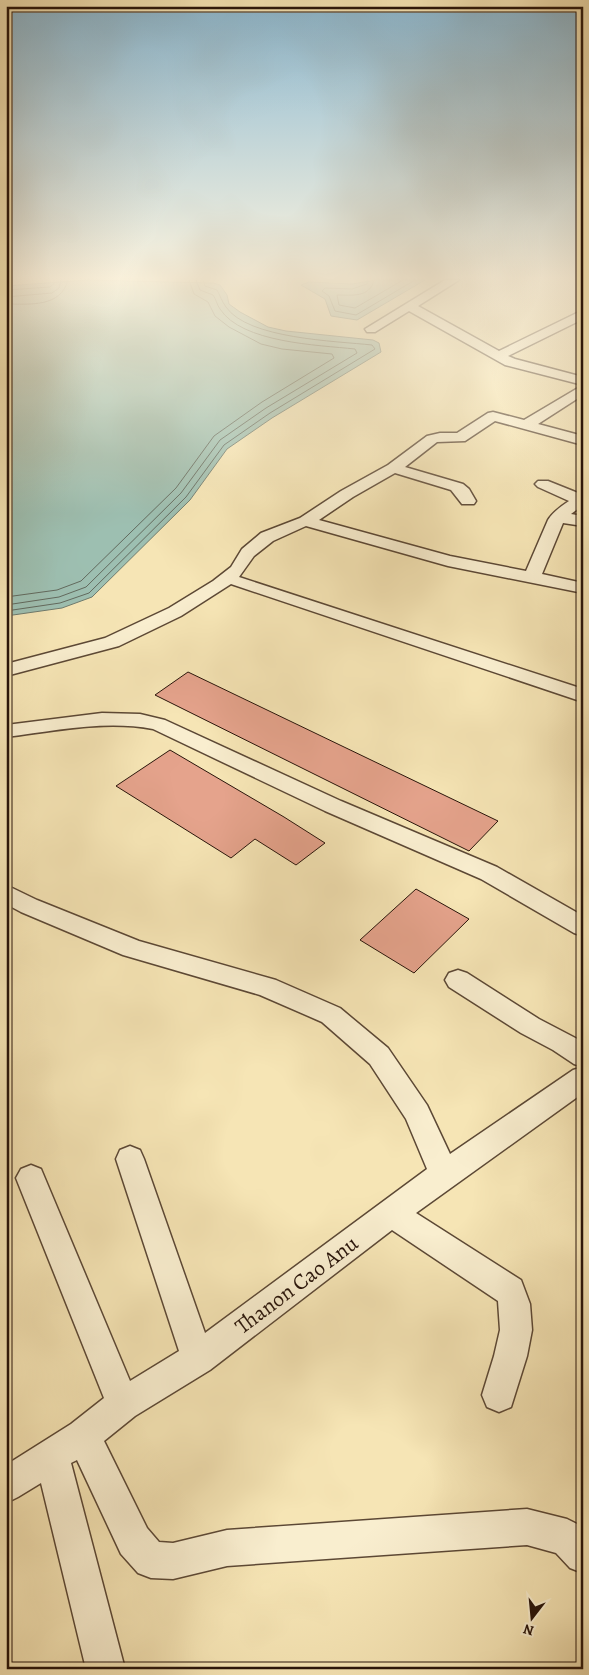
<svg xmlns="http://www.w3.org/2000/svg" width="589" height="1675" font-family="Alegreya,serif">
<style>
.water{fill:#9dbfb1;stroke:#6e7b6e}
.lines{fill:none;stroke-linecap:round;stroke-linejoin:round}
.shore{stroke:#626a5e;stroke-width:1}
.building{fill:#e5a38c;stroke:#28140a}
.minor-casing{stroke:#5c4835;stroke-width:3}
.minor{fill:#f9eecf;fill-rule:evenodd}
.labels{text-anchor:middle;stroke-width:4;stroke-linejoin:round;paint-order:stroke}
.near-street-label{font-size:22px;fill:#28140a;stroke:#f9eecf}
</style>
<rect width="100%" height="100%" fill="#f6e5b5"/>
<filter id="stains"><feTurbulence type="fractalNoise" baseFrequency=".004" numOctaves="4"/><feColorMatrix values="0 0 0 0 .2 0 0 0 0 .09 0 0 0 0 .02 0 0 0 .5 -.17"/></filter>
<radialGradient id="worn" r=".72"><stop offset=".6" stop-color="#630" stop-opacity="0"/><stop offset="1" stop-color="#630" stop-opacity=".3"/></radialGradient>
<!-- water -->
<g class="water">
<polygon points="87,280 213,283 220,285 227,295 229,304 240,312 268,327 286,331 373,340 379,343 381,352 272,418 227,449 190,500 92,597 62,608 6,616 6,286"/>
<polygon points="376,280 425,280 357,320 331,316 325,299 301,285 309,282 352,284"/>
</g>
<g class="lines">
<!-- shore -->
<g class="shore">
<polyline points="368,280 367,284 352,289 325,288 322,291 329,296 335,311 356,315 415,280"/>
<path d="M374 280C370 298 352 295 337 295L339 305 355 308 403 280"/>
<polyline points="6,290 50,287 54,284 54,280"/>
<polyline points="6,297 52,293 59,288 61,280"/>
<path d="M6 304C29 304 61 308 68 280"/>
<polyline points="6,597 57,590 81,581 176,488 214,436 262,402 334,358 332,354 282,349 261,344 229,327 215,316 208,302 194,294 189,280"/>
<path d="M6 605 59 597 86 587 181 493 220 440 266 408 357 353 355 349C318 345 242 343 220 309 217 305 216 299 213 295L200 290 196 280"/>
<path d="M6 611 60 603 89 593 186 497 224 445 270 413 375 349 372 345C336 341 248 339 226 307 222 302 220 295 217 290L205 286 203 280"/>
</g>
</g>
<!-- building -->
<g class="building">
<polygon points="188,672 498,821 469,851 155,695"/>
<polygon points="170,750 284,817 325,843 296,865 255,839 231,858 116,786"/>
<polygon points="416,889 469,919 414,973 360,940"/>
</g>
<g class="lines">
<defs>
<g id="minor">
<path d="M445 280H459L418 306 499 351 583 310V319L508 356 515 359 583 377V395L538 424 583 436V445L495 421 465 441 437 442 405 467 463 484 469 489 476 501 474 504H462L451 490 395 473 353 497 319 520 450 556 526 571 548 520C553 512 560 507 569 501L538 487 535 484 538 481H548L583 495V505L571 514 583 516V526L563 523 542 574 583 583V593L448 566 306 526 273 541 254 556 239 577 583 689V702L231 584 181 616 119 646 6 676V664L105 638 169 608 213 581 231 567 242 549 261 533 300 518 341 491 388 465 427 436 440 433H457L488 413 493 412 524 420 583 385 505 365 409 311 375 332H367L365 329Z"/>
<path d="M102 713 140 714 165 720 341 801 497 867 583 916V936L574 933 481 879 325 811 153 729C104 720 55 731 6 737V725Z"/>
<polygon points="6,885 37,900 139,941 276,980 340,1008 388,1048 427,1105 450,1154 573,1070 583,1067 583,1093 416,1213 521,1280 530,1304 532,1330 527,1356 511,1407 499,1412 487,1407 482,1395 494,1356 500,1330 498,1301 392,1230 210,1370 135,1416 104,1441 147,1528 159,1542 173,1543 227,1530 527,1509 567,1519 583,1527 583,1573 570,1568 556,1553 527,1545 227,1566 173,1579 151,1578 138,1573 121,1554 77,1460 71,1463 125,1669 86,1669 41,1483 18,1497 6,1503 6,1465 71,1424 104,1398 16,1178 21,1169 31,1165 41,1169 130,1381 179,1351 116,1159 120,1150 130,1146 140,1150 144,1159 205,1333 427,1169 406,1119 370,1064 322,1022 260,995 123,955 21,912 6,904"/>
<polygon points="458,970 467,973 539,1019 583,1042 583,1067 574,1064 553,1050 521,1033 449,987 445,980 449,973"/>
</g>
</defs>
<!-- minor casing -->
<use href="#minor" class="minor-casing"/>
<!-- minor -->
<use href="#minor" class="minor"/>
</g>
<!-- sky -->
<linearGradient id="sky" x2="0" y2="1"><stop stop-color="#8ab8d2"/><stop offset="0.54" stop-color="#fbf3de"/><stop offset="1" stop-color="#fbf3de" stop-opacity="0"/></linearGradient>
<rect width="589" height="514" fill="url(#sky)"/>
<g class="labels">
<!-- near-street labels -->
<g class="near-street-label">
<text transform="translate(296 1284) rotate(-37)" y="8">Thanon Cao Anu</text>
</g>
</g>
<!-- margin -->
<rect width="589" height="1675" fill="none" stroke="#f6e5b5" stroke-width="25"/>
<rect x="8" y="8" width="574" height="1660" fill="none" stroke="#28140a" stroke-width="2.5"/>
<rect x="12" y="12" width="564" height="1650" fill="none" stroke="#28140a"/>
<!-- north arrow -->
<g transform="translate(532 1618) rotate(196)" stroke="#f9eecf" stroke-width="4" paint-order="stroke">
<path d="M0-4L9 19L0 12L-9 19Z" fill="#28140a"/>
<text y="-8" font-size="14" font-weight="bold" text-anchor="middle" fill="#28140a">N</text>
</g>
<rect width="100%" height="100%" filter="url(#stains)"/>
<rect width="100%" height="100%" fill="url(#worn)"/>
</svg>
